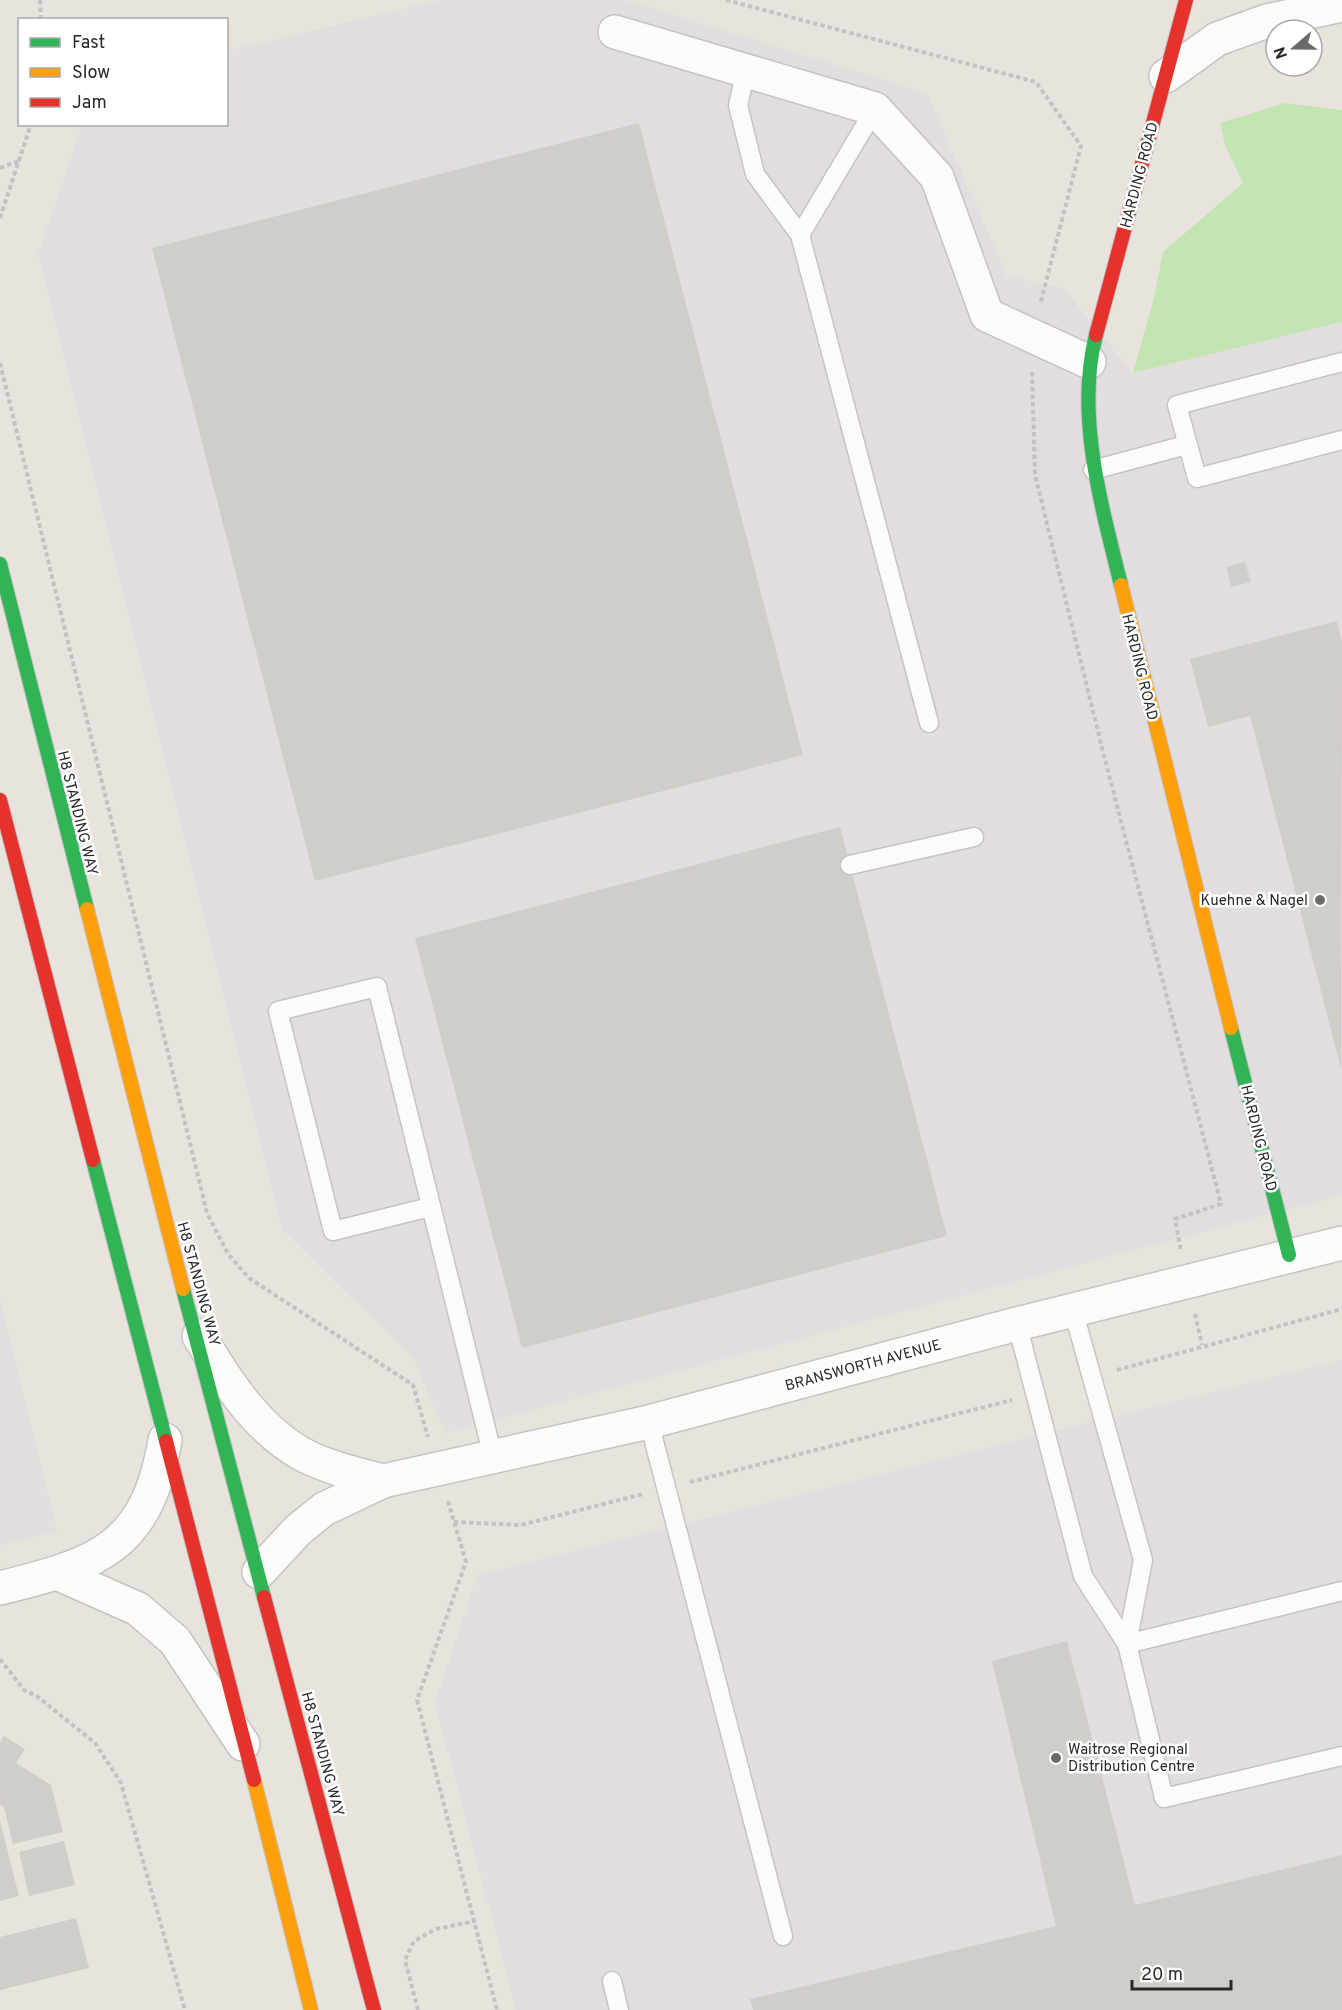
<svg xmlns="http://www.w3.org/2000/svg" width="1342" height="2010" font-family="Overpass,sans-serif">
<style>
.industrial{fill:#e2dee0}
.green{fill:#c4e5b3}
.building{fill:#d0cec9}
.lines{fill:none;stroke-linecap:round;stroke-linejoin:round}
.lane-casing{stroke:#c5c3c3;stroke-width:21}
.street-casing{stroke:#c5c3c3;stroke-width:36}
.fast-casing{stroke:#c5c3c3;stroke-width:16}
.slow-casing{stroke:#c5c3c3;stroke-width:16}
.jam-casing{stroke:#c5c3c3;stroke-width:16}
.path{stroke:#c4c3c3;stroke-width:4;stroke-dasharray:4.5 3;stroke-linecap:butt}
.lane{stroke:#fcfbfa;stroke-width:18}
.street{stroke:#fcfbfa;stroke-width:33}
.fast{stroke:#30b455;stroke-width:14}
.slow{stroke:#ff9f0a;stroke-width:14}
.jam{stroke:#e5322d;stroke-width:14}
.poi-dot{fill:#6b6a67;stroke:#fff;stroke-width:2}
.labels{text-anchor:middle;stroke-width:5;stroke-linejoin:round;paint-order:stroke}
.street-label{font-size:15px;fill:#282828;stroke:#fff}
.poi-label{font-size:15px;fill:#282828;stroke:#fff;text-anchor:end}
</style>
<rect width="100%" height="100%" fill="#e8e4dd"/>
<!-- industrial -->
<g class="industrial">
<polygon points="440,0 625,0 927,93 1007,276 1064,289 1133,373 1342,322 1342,1195 445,1433 412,1356 282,1230 38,255 82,125 226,124 227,51"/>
<polygon points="0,1300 57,1531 0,1546"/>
<polygon points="1342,1360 1342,2010 516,2010 435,1703 477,1575"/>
</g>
<!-- green -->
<polygon class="green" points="1285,103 1342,110 1342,322 1133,373 1154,298 1163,252 1243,183 1225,145 1220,123"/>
<!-- building -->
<g class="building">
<polygon points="639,123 803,755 315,881 152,248"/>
<polygon points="1245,562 1251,582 1231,587 1226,567"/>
<polygon points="1337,621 1342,642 1341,1069 1250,716 1208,727 1190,659"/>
<polygon points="840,827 947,1236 522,1348 415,938"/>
<polygon points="1067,1641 1135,1905 1342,1855 1342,2010 753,2010 750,1999 1056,1926 992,1661"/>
<polygon points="4,1736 25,1749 16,1763 51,1785 63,1832 13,1844 4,1807 0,1804 0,1743"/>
<polygon points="0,1821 19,1896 0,1901"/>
<polygon points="64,1841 75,1885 29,1896 19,1852"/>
<polygon points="76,1918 89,1968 0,1990 0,1937"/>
</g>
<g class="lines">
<defs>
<g id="lane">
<polyline points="746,71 738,105 755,174 800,235 929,723"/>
<polyline points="800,235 875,109"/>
<polyline points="1342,362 1177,405 1197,478 1342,440"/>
<polyline points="1093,470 1186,445"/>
<polyline points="850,865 974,837"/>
<polyline points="430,1207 333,1231 278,1011 377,987 493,1457"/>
<polyline points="1073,1310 1143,1560 1127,1644"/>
<polyline points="1017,1324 1083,1576 1127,1644 1164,1798 1342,1756"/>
<polyline points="649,1422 783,1936"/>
<polyline points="1127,1644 1342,1591"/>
<polyline points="612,1981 619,2010"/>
</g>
<g id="street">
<polyline points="615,32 875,109 937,177 987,315 1089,362"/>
<polyline points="1166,76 1217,39 1267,21 1342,5"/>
<path d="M199 1336C225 1379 255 1427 300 1453 325 1467 356 1474 383 1481"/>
<polyline points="259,1572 298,1530 324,1509 383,1481 649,1422 1017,1324 1342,1243"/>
<polyline points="59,1574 138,1609 175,1641 243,1744"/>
<path d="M0 1588C98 1564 147 1548 165 1440"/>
</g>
<g id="fast">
<path d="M1096 335C1075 414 1102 508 1121 585"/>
<polyline points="0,564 87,909"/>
<polyline points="1231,1028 1289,1255"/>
<polyline points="93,1160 166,1441"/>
<polyline points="183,1289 264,1597"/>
</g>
<g id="slow">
<polyline points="1121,585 1231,1028"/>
<polyline points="87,909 183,1289"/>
<polyline points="254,1780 311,2010"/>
</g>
<g id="jam">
<polyline points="1096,335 1186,0"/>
<polyline points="0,800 93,1160"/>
<polyline points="166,1441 254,1780"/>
<polyline points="264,1597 374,2010"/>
</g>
</defs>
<!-- lane casing -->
<use href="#lane" class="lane-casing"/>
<!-- street casing -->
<use href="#street" class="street-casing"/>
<!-- fast casing -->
<use href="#fast" class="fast-casing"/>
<!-- slow casing -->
<use href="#slow" class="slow-casing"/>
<!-- jam casing -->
<use href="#jam" class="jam-casing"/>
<!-- path -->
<g class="path">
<polyline points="40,0 41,20"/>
<polyline points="726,0 1036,82 1081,146 1040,305"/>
<polyline points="0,168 19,161"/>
<polyline points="0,218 31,124"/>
<polyline points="0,363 207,1213 228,1254 249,1278 413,1385 428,1437"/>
<polyline points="1032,372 1035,475 1104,756 1221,1204 1175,1219 1181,1251"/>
<polyline points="1195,1314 1202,1345"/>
<polyline points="1117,1370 1342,1309"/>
<polyline points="690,1482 1012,1400"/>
<polyline points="448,1501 466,1562 417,1700 497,2010"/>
<polyline points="454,1522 521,1525 643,1494"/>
<polyline points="0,1659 24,1690 38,1697 95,1743 121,1783 185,2010"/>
<polyline points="418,2010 405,1960 414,1941 436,1929 475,1921"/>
</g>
<!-- lane -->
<use href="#lane" class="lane"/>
<!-- street -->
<use href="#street" class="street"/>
<!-- fast -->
<use href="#fast" class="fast"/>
<!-- slow -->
<use href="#slow" class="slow"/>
<!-- jam -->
<use href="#jam" class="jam"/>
</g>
<!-- markers -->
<g class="poi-dot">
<circle cx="1320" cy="900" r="6"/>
<circle cx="1056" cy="1758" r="6"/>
</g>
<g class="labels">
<!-- street labels -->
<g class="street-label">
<text transform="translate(1139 175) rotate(-75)" y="5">HARDING ROAD</text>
<text transform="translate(1140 667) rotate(76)" y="5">HARDING ROAD</text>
<text transform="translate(78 813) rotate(76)" y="5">H8 STANDING WAY</text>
<text transform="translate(1259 1138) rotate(76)" y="5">HARDING ROAD</text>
<text transform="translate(199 1284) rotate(75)" y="5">H8 STANDING WAY</text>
<text transform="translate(863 1365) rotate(-15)" y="5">BRANSWORTH AVENUE</text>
<text transform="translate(323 1754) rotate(75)" y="5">H8 STANDING WAY</text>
</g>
<!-- poi labels -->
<g class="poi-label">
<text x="1308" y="905">Kuehne &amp; Nagel</text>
<text x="1068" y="1754" text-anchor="start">Waitrose Regional<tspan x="1068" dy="17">Distribution Centre</tspan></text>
</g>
</g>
<!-- legend -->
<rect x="18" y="18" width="210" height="108" fill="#ffffff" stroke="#a9a9a9" stroke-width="1.5"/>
<rect x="30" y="38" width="30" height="9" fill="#30b455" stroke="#a9a9a9" stroke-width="1.5"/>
<text x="72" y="48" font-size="18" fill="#282828">Fast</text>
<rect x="30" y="68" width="30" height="9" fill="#ff9f0a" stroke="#a9a9a9" stroke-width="1.5"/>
<text x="72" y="78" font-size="18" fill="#282828">Slow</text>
<rect x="30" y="98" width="30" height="9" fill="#e5322d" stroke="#a9a9a9" stroke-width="1.5"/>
<text x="72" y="108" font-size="18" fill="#282828">Jam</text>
<!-- north arrow -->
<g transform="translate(1294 48) rotate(250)"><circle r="28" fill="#ffffff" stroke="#a9a9a9" stroke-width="1.5"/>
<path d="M0-4.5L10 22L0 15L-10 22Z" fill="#6b6a67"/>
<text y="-9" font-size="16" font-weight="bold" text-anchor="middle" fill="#282828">N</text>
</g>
<!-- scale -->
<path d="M1132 1980v9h99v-9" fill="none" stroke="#282828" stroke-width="3"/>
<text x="1141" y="1980" font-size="18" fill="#282828" stroke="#ffffff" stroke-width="4.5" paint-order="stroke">20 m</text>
</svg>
